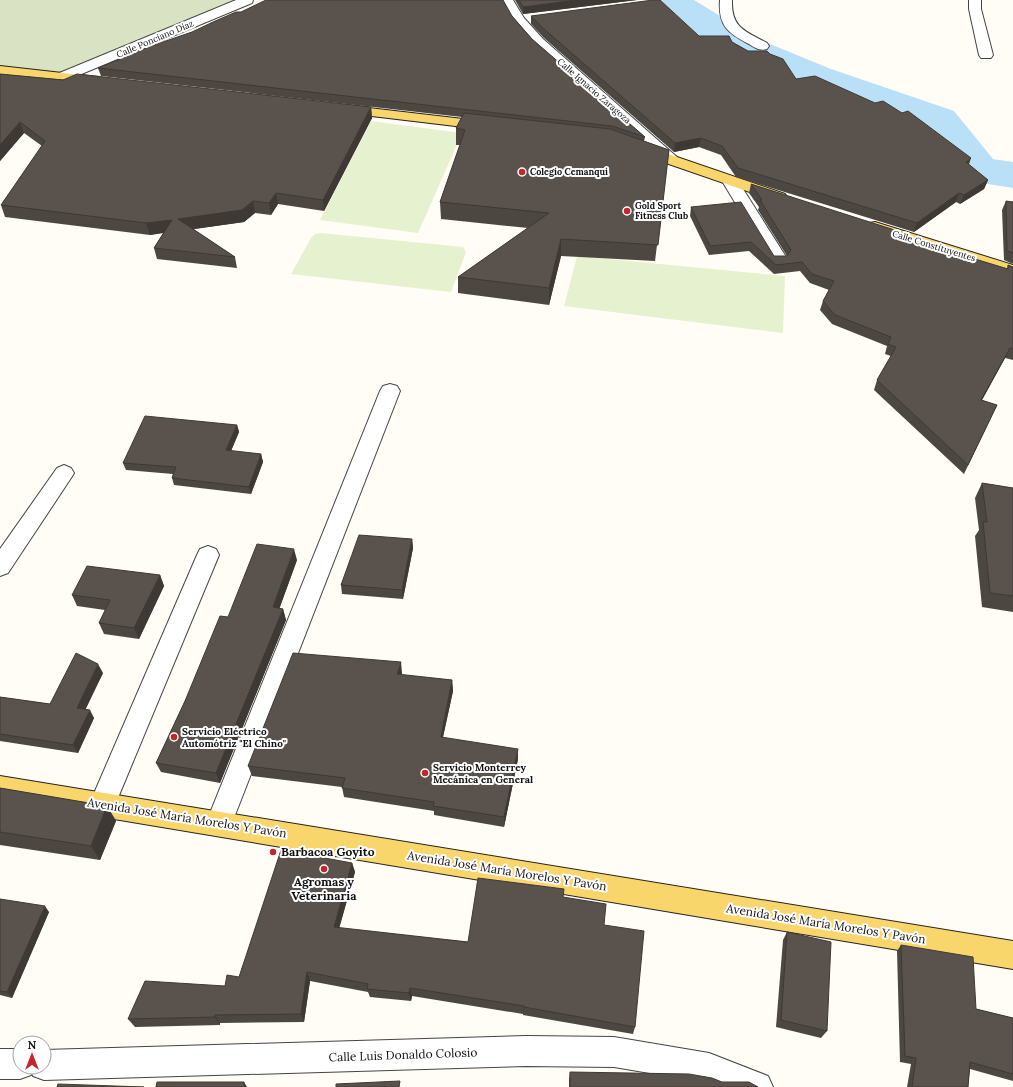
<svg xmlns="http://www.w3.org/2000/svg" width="1013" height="1087" font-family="Lora,serif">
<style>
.cemetery{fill:#d9e3c4}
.pitch{fill:#e6f2cf}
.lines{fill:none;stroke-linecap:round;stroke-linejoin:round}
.river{fill:#b9e0f7;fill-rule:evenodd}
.minor-casing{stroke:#444;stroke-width:2}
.major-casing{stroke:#222;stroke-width:2}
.minor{fill:#fff;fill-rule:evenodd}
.major{fill:#f9d66b;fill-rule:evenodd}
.wall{fill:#4d4742}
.shaded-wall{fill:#3f3936}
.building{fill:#5a524d;stroke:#3f3936}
.poi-dot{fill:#c4262e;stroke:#fff;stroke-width:1.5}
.labels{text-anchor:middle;stroke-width:4;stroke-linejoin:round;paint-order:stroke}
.far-street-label{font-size:9px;fill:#111;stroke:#fff}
.far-poi-label{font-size:9px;font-weight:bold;fill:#111;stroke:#fff;text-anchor:start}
.poi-label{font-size:10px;font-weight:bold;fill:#111;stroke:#fff;text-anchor:start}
.near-street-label{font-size:12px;fill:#111;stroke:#fff}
.near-poi-label{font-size:12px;font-weight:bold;fill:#111;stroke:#fff;text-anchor:start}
</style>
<rect width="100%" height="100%" fill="#fffdf5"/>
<!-- cemetery -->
<polygon class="cemetery" points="0,0 239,0 65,74 0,72"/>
<!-- pitch -->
<g class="pitch">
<polygon points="371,121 462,133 418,233 320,220"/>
<polygon points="321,233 463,247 466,252 451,292 291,274 311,238 315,234"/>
<polygon points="577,256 785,276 783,333 564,306"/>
</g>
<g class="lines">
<!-- river -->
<polygon class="river" points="652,0 694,0 758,39 831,69 954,111 993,159 1013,162 1013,188 963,180 924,129 803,85 730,55 675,21 657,8"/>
<defs>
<g id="minor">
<polygon points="236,0 253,0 252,3 67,80 57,80 55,77 57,74"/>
<polygon points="501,0 513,0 524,18 543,39 677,157 680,160 677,163 667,163 533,45 513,23"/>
<path d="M720 0H732C731 28 745 31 767 43L769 46 767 49C760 51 755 48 749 44 728 33 718 26 720 0Z"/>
<polygon points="969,0 981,0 981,9 993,55 991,58 981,58 979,55 969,9"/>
<polygon points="730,176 736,178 738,181 788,260 785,264 779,265 773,264 770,260 722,181 724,178"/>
<polygon points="390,384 397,386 400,391 232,823 228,832 219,835 210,832 206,823 380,391 383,386"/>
<polygon points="64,465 71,468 74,473 71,478 8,573 0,576 0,549 57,468"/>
<polygon points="208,546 216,549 219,555 115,805 111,814 102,817 93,814 89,805 197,555 200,549"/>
<polygon points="526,1036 614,1037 709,1053 768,1076 773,1087 718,1087 709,1083 614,1067 526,1066 44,1080 33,1076 32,1073 31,1075 20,1079 0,1079 0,1049 20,1049 20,1067 44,1067 44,1050"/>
</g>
<g id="major">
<polygon points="0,66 98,77 103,78 105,81 103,84 98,85 0,74"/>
<polygon points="343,105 489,122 494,123 496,126 494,129 489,130 338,112 336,109 338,106"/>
<polygon points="639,144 785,194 787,197 785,200 779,202 773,200 634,152 631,149 634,146"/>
<polygon points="875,222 1013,265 1013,276 869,231 867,227 869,223"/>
<polygon points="0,776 1013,941 1013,969 0,800"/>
</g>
</defs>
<!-- minor casing -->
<use href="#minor" class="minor-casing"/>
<!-- major casing -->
<use href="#major" class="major-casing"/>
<!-- minor -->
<use href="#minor" class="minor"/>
<!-- major -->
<use href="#major" class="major"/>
</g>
<!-- wall -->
<g class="wall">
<polygon points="515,0 637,0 523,14"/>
<polygon points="512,16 532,39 645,137 644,141 669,150 655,261 561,256 549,305 458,293 458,277 528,228 441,219 440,202 460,145 456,145 456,128 462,117 101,76 98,68 129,55 128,54"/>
<polygon points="531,16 699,36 732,42 748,51 770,54 796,79 969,165 988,180 984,189 960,204 956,202 914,232 736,177 721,155 699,147 674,152 544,38 531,24"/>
<polygon points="0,74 371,107 372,118 324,211 278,204 271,215 255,213 244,222 193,229 235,257 237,268 157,259 154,248 163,233 150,235 5,217 1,205 42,146 24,133 0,161"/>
<polygon points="751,184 902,237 1007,269 1008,265 1013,267 1013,360 1005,358 982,400 997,405 964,474 874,390 877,380 891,356 885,354 887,346 832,324 820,310 823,301 829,290 810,283 800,271 774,274 749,251 709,255 690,216 691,207 774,256 787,256 758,210 759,207 749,193"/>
<polygon points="1006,201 1013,202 1013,264 1004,260 1002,210"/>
<polygon points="237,425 239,432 231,451 261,454 263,462 251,494 174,485 172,478 173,474 126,470 123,463"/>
<polygon points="982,483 1013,488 1013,612 982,607 975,536 979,530 975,498"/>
<polygon points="412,539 413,548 403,599 342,594 341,585"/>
<polygon points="297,560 279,609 283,609 286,620 220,783 161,772 156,763 185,701 228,617"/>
<polygon points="160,575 164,586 139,639 104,634 99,623 105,610 77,606 72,595"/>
<polygon points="103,673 85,709 94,718 78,753 0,741 0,697 50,704"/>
<polygon points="402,673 401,675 452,680 453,691 443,737 518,759 504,827 434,815 434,811 344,797 342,787 252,776 248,766"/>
<polygon points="0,788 107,806 116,821 100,860 0,845"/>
<polygon points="352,863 355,872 339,928 468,942 563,897 604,925 635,1027 633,1034 523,1015 523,1014 412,996 411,1001 370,997 368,992 310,981 304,1022 220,1023 220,1025 135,1027 128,1019 225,986 239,977"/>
<polygon points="0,899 49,912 12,998 0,995"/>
<polygon points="787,932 827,1031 821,1038 776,1027 783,940"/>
<polygon points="901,945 976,1009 1013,1018 1013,1081 970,1069 968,1087 907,1087 911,1064 900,1062 897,951"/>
<polygon points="570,1072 722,1082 758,1087 569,1087 569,1079"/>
</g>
<!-- shaded-wall -->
<g class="shaded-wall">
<polygon points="578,0 637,0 523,14 523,7"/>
<polygon points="371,107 372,118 324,211 323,200"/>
<polygon points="20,122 24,133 0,161 0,145"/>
<polygon points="701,138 699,147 674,152 675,143"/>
<polygon points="971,158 968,167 966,162"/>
<polygon points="988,180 984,189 960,204 964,195"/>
<polygon points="276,193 278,204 271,215 269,203"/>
<polygon points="959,193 956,202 914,232 917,223"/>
<polygon points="253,201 255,213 244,222 181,231 178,219"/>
<polygon points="172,220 175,231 150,235 146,223"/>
<polygon points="561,239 561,256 549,305 549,288"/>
<polygon points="1010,348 1005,358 977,409 981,400"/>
<polygon points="237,425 239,432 228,458 226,450"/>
<polygon points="261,454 263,462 251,494 249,487"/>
<polygon points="412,539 413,548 403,599 402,590"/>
<polygon points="294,549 297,560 276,618 273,607"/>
<polygon points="160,575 164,586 139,639 134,628"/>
<polygon points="283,609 286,620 220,783 216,773"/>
<polygon points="401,662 402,673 398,685 397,674"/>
<polygon points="98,664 103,673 82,717 77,708"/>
<polygon points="452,680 453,691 441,746 441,737"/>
<polygon points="90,710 94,718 78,753 73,745"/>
<polygon points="518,749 518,759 504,827 504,817"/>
<polygon points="107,806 116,821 100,860 91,846"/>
<polygon points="352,863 355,872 337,936 334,927"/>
<polygon points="45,906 49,912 12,998 7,992"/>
<polygon points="307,972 310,981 304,1022 301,1014"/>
<polygon points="410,988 412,996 411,1001 409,993"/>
<polygon points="215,1015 220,1023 220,1025 215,1017"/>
<polygon points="244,1082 247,1087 244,1087"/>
</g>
<!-- building -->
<g class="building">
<polygon points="266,0 503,0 512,16 532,39 645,137 612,126 98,68 130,55 128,54 192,32 213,22 236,12 241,12"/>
<polygon points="519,0 578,0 523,7"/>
<polygon points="653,0 660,0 699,36 729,36 732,42 748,51 767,51 770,54 783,59 796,79 815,76 875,103 883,101 902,113 908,111 971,158 966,162 988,180 964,195 959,193 917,223 738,168 722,146 701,138 675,143 544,29 531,16"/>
<polygon points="0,74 63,80 77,74 371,107 323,200 276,193 269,203 253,201 242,210 178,219 235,257 154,248 172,220 146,223 1,205 45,141 20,122 0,145"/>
<polygon points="464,113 610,129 669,150 658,245 561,239 549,288 458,277 549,213 440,202 465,130 456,128"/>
<polygon points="751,184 904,233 899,236 1008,269 1008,265 1013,267 1013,349 1010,348 981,400 997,405 968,465 877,380 896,347 888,344 891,337 835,315 823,301 834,281 812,274 802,262 776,265 751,242 710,246 691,207 741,202 774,256 787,256 791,250 760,200 762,200"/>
<polygon points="1006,201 1013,202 1013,253 1007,251"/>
<polygon points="145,416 237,425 226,450 261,454 249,487 172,478 176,467 123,463"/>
<polygon points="982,483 1013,488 1013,596 990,593 983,522 987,522"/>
<polygon points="359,535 412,539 402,590 341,585"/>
<polygon points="257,544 294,549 273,607 283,609 216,773 156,763 185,701 220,616 228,617"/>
<polygon points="87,566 160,575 134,628 99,623 110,600 72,595"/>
<polygon points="76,653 98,664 77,708 90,710 73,745 0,734 0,697 50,704"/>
<polygon points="293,653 401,662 397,674 452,680 441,737 518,749 504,817 433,806 434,802 342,788 345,778 248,766"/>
<polygon points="0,788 107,806 91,846 0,832"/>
<polygon points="281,850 352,863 334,927 468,942 478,878 564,889 563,897 606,904 604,925 644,931 635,1027 524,1007 524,1006 410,988 409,993 367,989 368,984 307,972 301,1014 215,1015 215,1017 128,1019 145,981 225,986 227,975 239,977"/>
<polygon points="0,899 45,906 7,992 0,991"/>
<polygon points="787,932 831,942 827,1031 781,1020"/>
<polygon points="901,945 973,957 976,1009 1013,1018 1013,1074 970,1062 968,1087 912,1087 916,1058 905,1056"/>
<polygon points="570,1072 689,1074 712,1078 722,1082 749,1082 758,1087 570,1087"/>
<polygon points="400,1081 399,1087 336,1087 336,1084"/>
<polygon points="157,1082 244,1082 244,1087 156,1087"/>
<polygon points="58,1084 144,1087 57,1087"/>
</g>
<!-- markers -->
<g class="poi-dot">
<circle cx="522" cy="172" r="4"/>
<circle cx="627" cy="211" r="4"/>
<circle cx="174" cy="737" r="4"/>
<circle cx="425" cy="773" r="4"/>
<circle cx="273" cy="852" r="4"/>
<circle cx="324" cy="869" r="4"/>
</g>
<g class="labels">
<!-- far-street labels -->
<g class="far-street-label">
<text transform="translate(155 39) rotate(-23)" y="3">Calle Ponciano Díaz</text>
<text transform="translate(594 91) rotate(41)" y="3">Calle Ignacio Zaragoza</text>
<text transform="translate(934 246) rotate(17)" y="3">Calle Constituyentes</text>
</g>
<!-- far-poi labels -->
<g class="far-poi-label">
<text x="530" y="175">Colegio Cemanqui</text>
<text x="635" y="209">Gold Sport<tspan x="635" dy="10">Fitness Club</tspan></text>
</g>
<!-- poi labels -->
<g class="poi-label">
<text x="182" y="735">Servicio Eléctrico<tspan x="182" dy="12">Automótriz "El Chino"</tspan></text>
<text x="433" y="771">Servicio Monterrey<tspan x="433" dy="12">Mecánica en General</tspan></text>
</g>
<!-- near-street labels -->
<g class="near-street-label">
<text transform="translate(187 818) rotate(9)" y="4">Avenida José María Morelos Y Pavón</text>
<text transform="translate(507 871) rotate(9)" y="4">Avenida José María Morelos Y Pavón</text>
<text transform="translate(826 924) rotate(9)" y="4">Avenida José María Morelos Y Pavón</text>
<text transform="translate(403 1055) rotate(-2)" y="4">Calle Luis Donaldo Colosio</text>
</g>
<!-- near-poi labels -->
<g class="near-poi-label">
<text x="281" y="856">Barbacoa Goyito</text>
<text x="324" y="886" text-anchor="middle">Agromas y<tspan x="324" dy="14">Veterinaria</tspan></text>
</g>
</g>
<!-- north arrow -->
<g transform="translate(32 1055)"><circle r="19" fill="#ffffff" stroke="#a0a0a0"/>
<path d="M0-3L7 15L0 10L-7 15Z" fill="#c4262e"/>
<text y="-6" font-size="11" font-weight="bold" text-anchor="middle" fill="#111111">N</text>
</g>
</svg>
